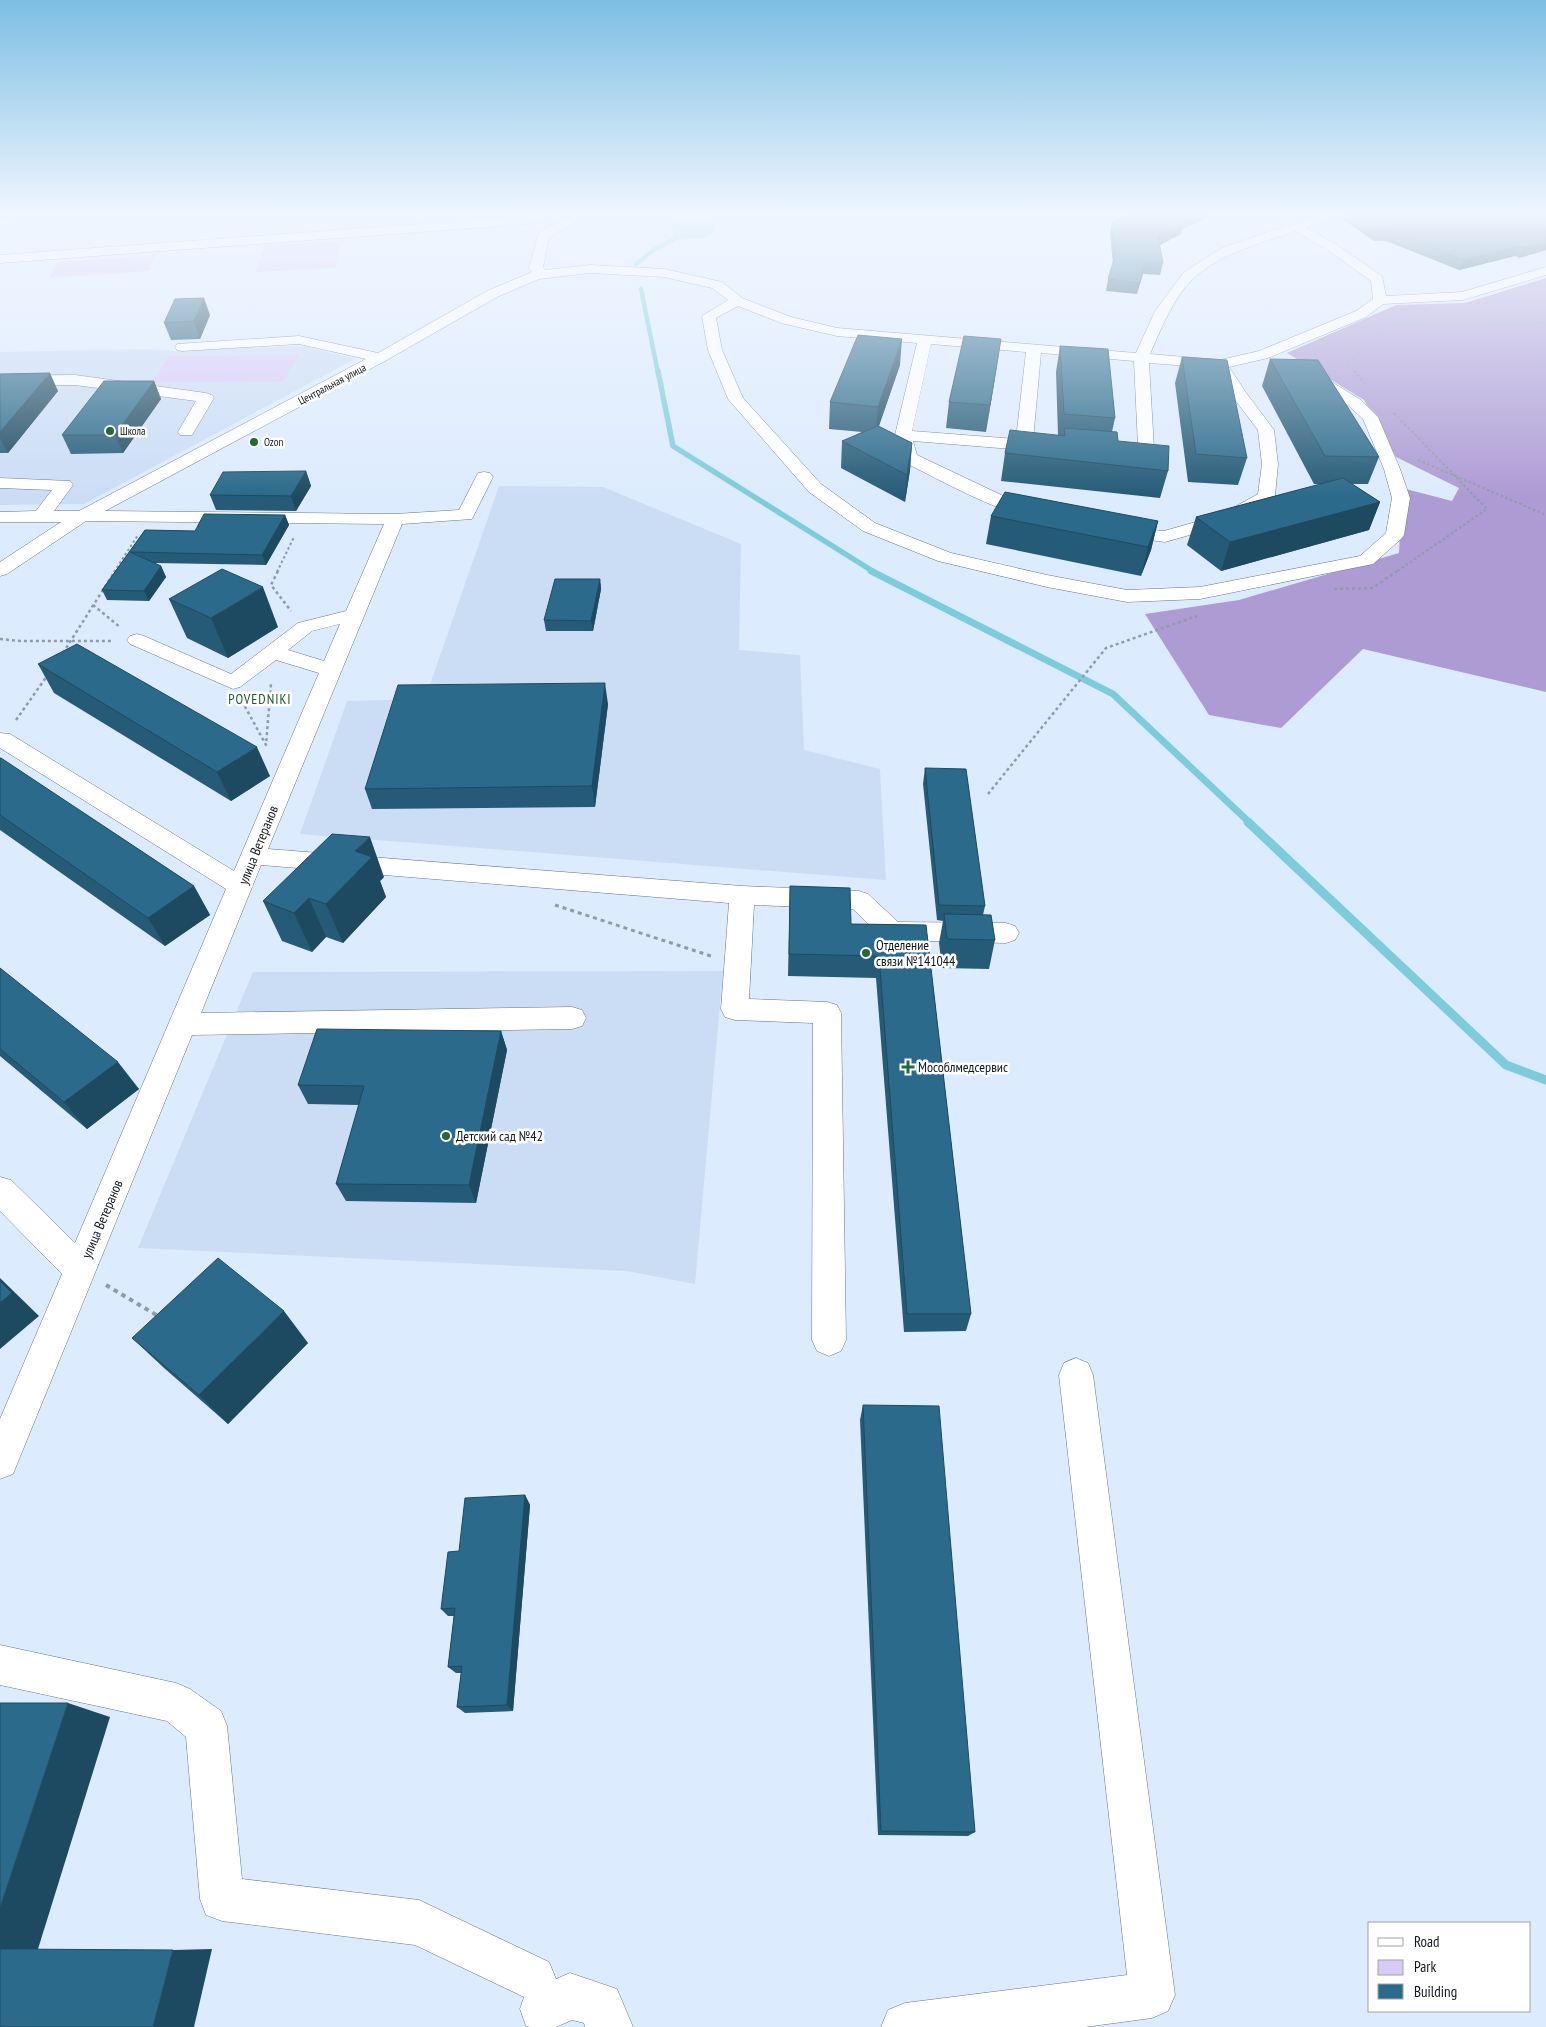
<svg xmlns="http://www.w3.org/2000/svg" width="1546" height="2027" font-family="'PT Sans Narrow',sans-serif">
<style>
.built{fill:#cbddf5}
.green{fill:#d8caf7}
.forest{fill:#ad9bd3}
.water{fill:#7dccdc}
.lines{fill:none;stroke-linecap:round;stroke-linejoin:round}
.stream-far3{stroke:#7dccdc;stroke-width:4.5}
.stream-far2{stroke:#7dccdc;stroke-width:5.5}
.stream-far1{stroke:#7dccdc;stroke-width:7}
.stream{stroke:#7dccdc;stroke-width:9}
.minor-casing{stroke:#65758a;stroke-width:1}
.path-far4{stroke:#909baa;stroke-width:1;stroke-dasharray:2 2;stroke-linecap:butt}
.path-far3{stroke:#909baa;stroke-width:2;stroke-dasharray:2.5 2.5;stroke-linecap:butt}
.path-far2{stroke:#909baa;stroke-width:2.5;stroke-dasharray:3 3;stroke-linecap:butt}
.path-far1{stroke:#909baa;stroke-width:3;stroke-dasharray:4 4;stroke-linecap:butt}
.path{stroke:#909baa;stroke-width:4;stroke-dasharray:4.5 4.5;stroke-linecap:butt}
.minor{fill:#fff;fill-rule:evenodd}
.wall{fill:#255b77}
.shaded-wall{fill:#1e4a61}
.building{fill:#2b6a8a;stroke:#1e4a61}
.poi-dot{fill:#276832;stroke:#fff;stroke-width:2}
.labels{text-anchor:middle;stroke-width:5;stroke-linejoin:round;paint-order:stroke}
.far-street-label{font-size:11px;fill:#10161e;stroke:#fff}
.far-poi-label{font-size:11px;fill:#10161e;stroke:#fff;text-anchor:start}
.far-quarter-label{font-size:14px;letter-spacing:1px;fill:#1e5a29;stroke:#fff}
.street-label{font-size:14px;fill:#10161e;stroke:#fff}
.poi-label{font-size:14px;fill:#10161e;stroke:#fff;text-anchor:start}
</style>
<rect width="100%" height="100%" fill="#ddebfe"/>
<!-- built -->
<g class="built">
<polygon points="304,346 355,359 84,504 0,505 0,352 146,349 173,351"/>
<polygon points="499,486 603,487 741,544 739,650 800,655 804,750 880,769 886,880 300,834 347,701 425,699"/>
<polygon points="723,971 695,1284 627,1271 138,1248 253,972"/>
</g>
<!-- green -->
<g class="green">
<polygon points="341,241 336,268 256,272 265,245"/>
<polygon points="155,255 149,271 49,278 58,262"/>
<polygon points="299,355 283,381 150,383 170,356"/>
</g>
<!-- forest -->
<polygon class="forest" points="1546,278 1546,692 1363,649 1281,728 1209,715 1145,614 1239,600 1399,553 1402,488 1452,501 1459,488 1396,457 1364,400 1287,353 1396,305 1465,303"/>
<!-- water -->
<polygon class="water" points="686,213 763,213 713,220 714,232 704,238 673,240 672,223 677,217"/>
<g class="lines">
<!-- stream-far3 -->
<g class="stream-far3">
<polyline points="636,264 655,249 673,240"/>
<polyline points="641,289 658,373"/>
</g>
<!-- stream-far2 -->
<polyline class="stream-far2" points="658,371 673,446 874,572"/>
<!-- stream-far1 -->
<polyline class="stream-far1" points="871,571 1113,694 1250,823"/>
<!-- stream -->
<polyline class="stream" points="1248,822 1506,1065 1546,1080"/>
<defs>
<g id="minor">
<polygon points="16,213 32,213 30,216 0,228 0,220"/>
<polygon points="545,213 568,213 566,216 528,224 0,263 0,255 528,216"/>
<path d="M577 213H592L549 237 543 267 545 270 590 265 664 269 722 282 742 298 791 317 837 328 1136 353 1155 311 1184 272 1222 248 1286 226 1265 213H1280L1297 223 1330 213H1348L1346 216 1306 228 1334 243 1382 276 1386 296 1462 292 1546 267V275L1463 300 1383 304 1366 317 1268 358 1229 367 1247 394 1274 430 1278 464 1275 496 1272 500 1232 523 1165 542 1116 536 1110 535 1107 531 1110 527 1116 526 1164 531 1220 515 1258 494 1262 464 1258 430 1232 396 1215 368 1149 363 1154 449C1145 462 1122 459 1108 456L1106 452 1108 448C1118 446 1128 450 1138 446L1134 361 1041 353 1033 440 1050 442 1052 446 1050 450H1024L913 441 917 455 1016 502 1042 508 1045 512 1042 516C1014 523 932 475 903 462L895 435 917 343 837 336 781 323 738 306 716 318 722 350 743 398 821 484 875 523 951 553 1047 575 1127 590 1200 587 1360 556 1386 533 1392 498 1384 469 1363 419 1349 406 1299 373 1302 370H1312L1361 400 1378 417 1400 469 1410 498 1404 535 1401 539 1373 564 1200 599 1127 602 1047 587 938 561 863 531 809 492 728 399 708 350 702 316 728 300 712 288 664 277 590 273 539 279 497 297 385 361 105 511 395 514 459 510 478 473 484 472 490 473 493 477 472 519 402 524 268 849 742 886 859 891 868 894 898 922 1006 923 1015 926 1019 933 1015 940 1006 943 892 940 883 938 853 909 754 905 749 999 827 1002 837 1005 841 1013 846 1340 841 1351 829 1356 817 1351 812 1340 813 1023 735 1020 725 1017 721 1009 729 903 261 865 201 1013 572 1007 582 1010 586 1018 582 1026 572 1029 192 1035 13 1474 0 1479V1419L62 1274 0 1211V1177L11 1180 75 1243 226 889 0 748V733L10 734 234 871 319 673 276 660 240 687 233 689 130 644 127 640 130 636 137 634 144 636 231 674 298 623 346 611 384 524 86 521 7 574 0 576V562L61 522H0V512L36 511 52 490 0 488V478L70 481 73 485 54 511H79L366 359 299 344 182 351 177 350 175 347 177 344 299 336 378 353 487 291 532 272 529 268 539 232ZM1295 231 1326 249 1371 281 1373 299 1356 311 1259 351 1220 360 1150 354C1161 329 1174 296 1194 278 1221 253 1262 243 1295 231ZM931 344 1026 352 1016 439 912 431ZM340 624 324 661 288 650 312 631Z"/>
<polygon points="75,375 206,393 212,395 214,398 192,435 180,435 178,432 196,401 75,385 0,386 0,376"/>
<polygon points="1076,1358 1088,1363 1093,1375 1175,1995 1168,2011 1152,2018 1085,2027 881,2027 888,2010 905,2003 1127,1975 1059,1375 1064,1363"/>
<polygon points="0,1645 176,1683 190,1689 221,1711 227,1726 242,1879 419,1900 549,1962 556,1979 570,1973 617,1989 633,2027 585,2027 584,2023 572,2020 556,2027 530,2027 526,2026 520,2009 524,1997 415,1945 222,1921 206,1915 200,1899 186,1737 167,1721 0,1685"/>
</g>
</defs>
<!-- minor casing -->
<use href="#minor" class="minor-casing"/>
<!-- path-far4 -->
<polyline class="path-far4" points="1355,373 1347,364 1386,325 1546,323"/>
<!-- path-far3 -->
<g class="path-far3">
<polyline points="1354,371 1365,383"/>
<polyline points="1394,413 1487,509 1396,572"/>
<polyline points="1418,460 1546,515"/>
<polyline points="114,572 138,535"/>
<polyline points="277,572 294,537"/>
</g>
<!-- path-far2 -->
<g class="path-far2">
<polyline points="278,571 271,585 291,611"/>
<polyline points="1334,589 1373,588 1397,571"/>
<polyline points="93,605 120,627"/>
<polyline points="0,639 20,641 112,641"/>
<polyline points="63,653 115,571"/>
<polyline points="242,701 266,745 271,684"/>
<polyline points="16,720 47,676"/>
<polyline points="988,794 1106,648 1197,616"/>
</g>
<!-- path-far1 -->
<polyline class="path-far1" points="555,905 711,956"/>
<!-- path -->
<polyline class="path" points="106,1285 158,1316"/>
<!-- minor -->
<use href="#minor" class="minor"/>
</g>
<!-- wall -->
<g class="wall">
<polygon points="1131,213 1209,213 1207,218 1182,229 1181,234 1160,245 1163,263 1160,275 1143,274 1137,294 1106,291 1108,279 1113,264 1110,233 1112,222"/>
<polygon points="1344,213 1546,213 1546,250 1519,258 1515,256 1459,270 1386,241 1374,241 1342,219"/>
<polygon points="210,315 200,339 171,340 164,323"/>
<polygon points="1060,346 1115,418 1112,432 1118,441 1168,471 1160,498 1001,481 1005,453 1058,435 1056,372"/>
<polygon points="1182,357 1247,458 1238,485 1188,482 1175,383"/>
<polygon points="1270,359 1379,457 1368,484 1352,484 1380,502 1369,530 1221,571 1187,545 1196,517 1322,484 1314,484 1262,386"/>
<polygon points="900,365 879,426 912,443 910,470 905,502 841,468 842,441 862,432 829,429 830,402"/>
<polygon points="997,365 986,432 946,428 949,402"/>
<polygon points="0,374 58,391 8,453 0,453"/>
<polygon points="154,381 161,399 123,453 71,454 62,435"/>
<polygon points="306,471 311,486 296,511 216,510 210,495"/>
<polygon points="285,515 289,525 266,565 154,563 161,566 166,577 149,601 107,600 102,590 145,530 195,531"/>
<polygon points="991,516 1158,521 1151,550 1141,576 986,544"/>
<polygon points="600,579 601,589 593,631 546,631 544,620"/>
<polygon points="169,599 278,627 228,658 187,638"/>
<polygon points="38,664 270,776 231,801 54,693"/>
<polygon points="608,704 595,807 372,809 365,789"/>
<polygon points="0,758 194,886 210,915 165,946 0,830"/>
<polygon points="925,768 985,906 983,915 995,940 989,969 942,968 939,943 943,921 937,920 923,784"/>
<polygon points="384,877 380,881 386,897 343,943 326,937 312,952 282,941 263,901"/>
<polygon points="790,886 851,924 926,925 971,1314 966,1331 904,1332 876,978 788,976"/>
<polygon points="0,968 139,1089 87,1129 0,1056"/>
<polygon points="501,1031 507,1050 476,1203 346,1201 336,1184 359,1105 308,1104 298,1085"/>
<polygon points="132,1338 308,1343 228,1424 164,1368"/>
<polygon points="863,1405 975,1832 968,1836 878,1835 860,1420"/>
<polygon points="525,1495 530,1505 513,1711 465,1713 457,1707 461,1673 456,1673 448,1667 454,1616 448,1616 441,1609 459,1551"/>
</g>
<!-- shaded-wall -->
<g class="shaded-wall">
<polygon points="1197,213 1209,213 1207,218 1182,229 1181,234 1156,247 1158,236 1178,222"/>
<polygon points="1546,241 1546,250 1519,258 1523,248"/>
<polygon points="1519,246 1515,256 1459,270 1463,260"/>
<polygon points="204,298 210,315 200,339 194,321"/>
<polygon points="902,339 900,365 876,434 878,407"/>
<polygon points="1001,339 997,365 986,432 990,405"/>
<polygon points="50,373 58,391 8,453 0,438 0,432"/>
<polygon points="154,381 161,399 123,453 115,435"/>
<polygon points="912,443 910,470 905,502 907,475"/>
<polygon points="306,471 311,486 296,511 291,496"/>
<polygon points="1380,502 1369,530 1221,571 1230,542"/>
<polygon points="285,515 289,525 266,565 262,555"/>
<polygon points="1158,521 1151,550 1141,576 1148,547"/>
<polygon points="161,566 166,577 149,601 144,591"/>
<polygon points="600,579 601,589 593,631 591,621"/>
<polygon points="263,587 278,627 228,658 211,618"/>
<polygon points="605,683 608,704 595,807 592,786"/>
<polygon points="257,747 270,776 231,801 217,772"/>
<polygon points="370,837 384,877 380,881 386,897 343,943 326,904 355,851"/>
<polygon points="194,886 210,915 165,946 148,918"/>
<polygon points="309,898 326,937 312,952 294,913"/>
<polygon points="501,1031 507,1050 476,1203 469,1185"/>
<polygon points="118,1062 139,1089 87,1129 64,1102"/>
<polygon points="0,1278 39,1316 0,1349"/>
<polygon points="284,1311 308,1343 228,1424 199,1395"/>
<polygon points="525,1495 530,1505 513,1711 507,1705"/>
<polygon points="68,1703 110,1717 38,1949 0,1949 0,1908"/>
<polygon points="212,1949 194,2027 153,2027 173,1950"/>
</g>
<!-- building -->
<g class="building">
<polygon points="1131,213 1197,213 1178,222 1183,223 1158,236 1163,263 1145,262 1140,283 1108,279 1115,256 1112,222"/>
<polygon points="1351,213 1546,213 1546,241 1523,248 1519,246 1463,260 1389,230 1378,231"/>
<polygon points="204,298 194,321 164,323 175,299"/>
<polygon points="858,335 902,339 878,407 830,402"/>
<polygon points="964,336 1001,339 990,405 949,402"/>
<polygon points="1060,346 1108,349 1115,418 1064,414"/>
<polygon points="1182,357 1227,360 1247,458 1196,454"/>
<polygon points="1270,359 1318,360 1379,457 1325,456"/>
<polygon points="50,373 0,432 0,374"/>
<polygon points="104,381 154,381 115,435 62,435"/>
<polygon points="878,426 912,443 907,475 842,441"/>
<polygon points="1064,428 1117,432 1118,441 1169,446 1168,471 1005,453 1010,430 1065,436"/>
<polygon points="306,471 291,496 210,495 223,472"/>
<polygon points="1343,478 1380,502 1230,542 1196,517"/>
<polygon points="1005,492 1158,521 1148,547 991,516"/>
<polygon points="204,514 285,515 262,555 130,552 161,566 144,591 102,590 145,530 195,531"/>
<polygon points="222,569 263,587 211,618 169,599"/>
<polygon points="555,579 600,579 591,621 544,620"/>
<polygon points="77,644 257,747 217,772 38,664"/>
<polygon points="605,683 592,786 365,789 398,685"/>
<polygon points="0,758 1,758 194,886 148,918 0,815"/>
<polygon points="925,768 966,769 985,906 939,905"/>
<polygon points="332,834 370,837 355,851 372,857 326,904 309,898 294,913 263,901"/>
<polygon points="790,886 850,888 851,924 926,925 971,1314 907,1314 879,956 789,954"/>
<polygon points="944,914 991,915 995,940 947,939"/>
<polygon points="0,968 118,1062 64,1102 0,1049"/>
<polygon points="317,1029 501,1031 469,1185 336,1184 364,1086 298,1085"/>
<polygon points="218,1258 284,1311 199,1395 132,1338"/>
<polygon points="0,1281 12,1293 0,1303"/>
<polygon points="863,1405 939,1406 975,1832 881,1831"/>
<polygon points="525,1495 507,1705 457,1707 462,1666 448,1667 455,1608 441,1609 448,1552 459,1551 465,1498"/>
<polygon points="0,1703 68,1703 0,1908"/>
<polygon points="0,1949 173,1950 153,2027 0,2027"/>
</g>
<!-- sky -->
<linearGradient id="sky" x2="0" y2="1"><stop stop-color="#7dbee3"/><stop offset="0.43" stop-color="#f0f6ff"/><stop offset="1" stop-color="#f0f6ff" stop-opacity="0"/></linearGradient>
<rect width="1546" height="497" fill="url(#sky)"/>
<!-- markers -->
<g class="poi-dot">
<circle cx="110" cy="431" r="5"/>
<circle cx="254" cy="442" r="5"/>
<circle cx="866" cy="953" r="5"/>
<path d="M905.5 1059.5h5v5h5v5h-5v5h-5v-5h-5v-5h5z"/>
<circle cx="446" cy="1136" r="5"/>
</g>
<g class="labels">
<!-- far-street labels -->
<g class="far-street-label">
<text transform="translate(332 384) rotate(-28)" y="4">Центральная улица</text>
</g>
<!-- far-poi labels -->
<g class="far-poi-label">
<text x="120" y="435">Школа</text>
<text x="264" y="446">Ozon</text>
</g>
<!-- far-quarter labels -->
<g class="far-quarter-label">
<text x="260" y="704">POVEDNIKI</text>
</g>
<!-- street labels -->
<g class="street-label">
<text transform="translate(258 845) rotate(-68)" y="5">улица Ветеранов</text>
<text transform="translate(102 1219) rotate(-67)" y="5">улица Ветеранов</text>
</g>
<!-- poi labels -->
<g class="poi-label">
<text x="876" y="950">Отделение<tspan x="876" dy="16">связи №141044</tspan></text>
<text x="918" y="1072">Мособлмедсервис</text>
<text x="456" y="1141">Детский сад №42</text>
</g>
</g>
<!-- legend -->
<rect x="1368" y="1922" width="162" height="90" fill="#ffffff" stroke="#9fa2a5"/>
<rect x="1378" y="1938" width="25" height="8" fill="#ffffff" stroke="#9fa2a5"/>
<text x="1414" y="1947" font-size="15" fill="#10161e">Road</text>
<rect x="1378" y="1960" width="25" height="15" fill="#d8caf7" stroke="#9fa2a5"/>
<text x="1414" y="1972" font-size="15" fill="#10161e">Park</text>
<rect x="1378" y="1984" width="25" height="15" fill="#2b6a8a" stroke="#9fa2a5"/>
<text x="1414" y="1997" font-size="15" fill="#10161e">Building</text>
</svg>
